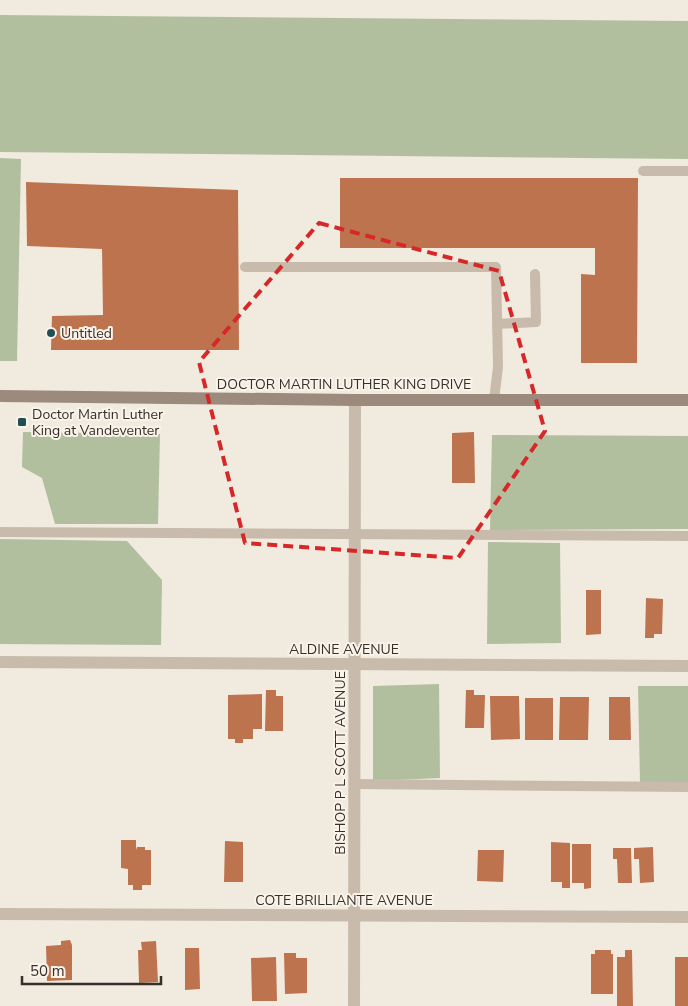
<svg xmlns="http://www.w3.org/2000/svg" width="688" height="1006" font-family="'Nunito Sans',sans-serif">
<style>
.green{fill:#b2bf9f}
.building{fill:#be734f}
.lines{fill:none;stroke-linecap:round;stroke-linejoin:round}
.lane{stroke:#c8bbab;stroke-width:10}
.street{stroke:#c8bbab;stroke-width:12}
.secondary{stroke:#9c8a7c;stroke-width:12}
.marked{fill:none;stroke:#d62828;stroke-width:4;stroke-dasharray:10 6;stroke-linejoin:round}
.poi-dot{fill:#224e55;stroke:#f9f3ea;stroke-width:2}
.labels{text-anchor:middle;stroke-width:4;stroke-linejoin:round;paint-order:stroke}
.poi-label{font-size:14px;fill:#372f2a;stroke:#f9f3ea;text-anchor:start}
.street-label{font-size:14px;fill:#372f2a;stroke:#f9f3ea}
</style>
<rect width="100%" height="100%" fill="#f1eade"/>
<!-- green -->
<g class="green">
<polygon points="0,15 688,21 688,159 0,152"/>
<polygon points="0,158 21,159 17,361 0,361"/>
<polygon points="23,432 160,434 158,524 55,524 42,478 22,467"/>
<polygon points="492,435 688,436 688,529 490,530"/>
<polygon points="0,539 127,541 162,580 161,645 0,644"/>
<polygon points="488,542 560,543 561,643 487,644"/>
<polygon points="439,684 440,778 373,781 373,686"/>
<polygon points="638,686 688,686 688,783 640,783"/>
</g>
<!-- building -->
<g class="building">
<polygon points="340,178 638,178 637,363 581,363 581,274 595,275 595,248 340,248"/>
<polygon points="26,182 238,190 239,350 51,350 52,316 103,315 102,249 27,246"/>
<polygon points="474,432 475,483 452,483 452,433"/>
<polygon points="586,590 601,590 601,634 586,635"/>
<polygon points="646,598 663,599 662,634 654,634 654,638 645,638"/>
<polygon points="266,690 276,690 276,696 283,696 283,731 265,731"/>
<polygon points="466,690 474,690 474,695 485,695 484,728 465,728"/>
<polygon points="262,694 262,729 253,729 253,739 243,739 243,743 235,743 235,739 228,739 228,695"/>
<polygon points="490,696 519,696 520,739 491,740"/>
<polygon points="560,697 589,697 588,740 559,740"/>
<polygon points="609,697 630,697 631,740 609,740"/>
<rect x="525" y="698" width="28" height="42"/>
<polygon points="121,840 136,840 136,850 137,847 145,847 145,850 151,850 151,885 142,885 142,890 133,890 133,885 128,885 128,869 121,868"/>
<polygon points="225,841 243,842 243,882 224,882"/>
<polygon points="551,842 570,843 570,888 562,888 562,882 551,882"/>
<polygon points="572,844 591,844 591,888 584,889 584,883 572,883"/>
<polygon points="653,847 654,882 640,883 639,859 634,859 634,848"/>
<polygon points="613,848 631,848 632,883 618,883 617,859 613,859"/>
<polygon points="478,850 504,850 503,882 477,881"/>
<polygon points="70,940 72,945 72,980 47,981 46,946 61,945 61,941"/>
<polygon points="156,941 158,982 139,983 138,950 142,950 141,942"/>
<polygon points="185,948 199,948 200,989 185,990"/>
<polygon points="595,950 611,950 611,954 613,954 613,994 591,994 591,954 595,954"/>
<polygon points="625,950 632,950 633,1006 617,1006 617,957 625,957"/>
<polygon points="284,953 296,953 296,958 307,958 307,993 285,994"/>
<polygon points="276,957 277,1001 252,1001 251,958"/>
<rect x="675" y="957" width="13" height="49"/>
</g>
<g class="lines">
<!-- lane -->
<g class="lane">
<polyline points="643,171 688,171"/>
<polyline points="245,267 496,267 498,367 494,400"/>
<polyline points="497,324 536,322 535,274"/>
<polyline points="0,532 688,536"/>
<polyline points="355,784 688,787"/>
</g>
<!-- street -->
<g class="street">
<polyline points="0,662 688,666"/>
<polyline points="0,914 688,917"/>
<polyline points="354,1006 355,400"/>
</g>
<!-- secondary -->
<polyline class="secondary" points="0,396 355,400 688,400"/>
</g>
<!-- marked area -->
<path class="marked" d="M319 223 499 271 545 431 458 558 245 543 199 362Z"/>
<!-- markers -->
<g class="poi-dot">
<circle cx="51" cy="333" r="5"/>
<rect x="17" y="417" width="10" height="10" rx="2.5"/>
</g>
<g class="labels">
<!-- poi labels -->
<g class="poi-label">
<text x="61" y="338">Untitled</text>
<text x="32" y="419">Doctor Martin Luther<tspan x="32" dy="16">King at Vandeventer</tspan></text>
</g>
<!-- street labels -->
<g class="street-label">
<text x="344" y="389">DOCTOR MARTIN LUTHER KING DRIVE</text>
<text x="344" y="654">ALDINE AVENUE</text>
<text transform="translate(340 763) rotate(-90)" y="5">BISHOP P L SCOTT AVENUE</text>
<text x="344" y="905">COTE BRILLIANTE AVENUE</text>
</g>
</g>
<!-- scale -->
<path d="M22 976v8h139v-8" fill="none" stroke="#372f2a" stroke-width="2.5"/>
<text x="30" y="976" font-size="15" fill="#372f2a" stroke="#f9f3ea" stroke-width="4" paint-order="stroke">50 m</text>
</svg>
